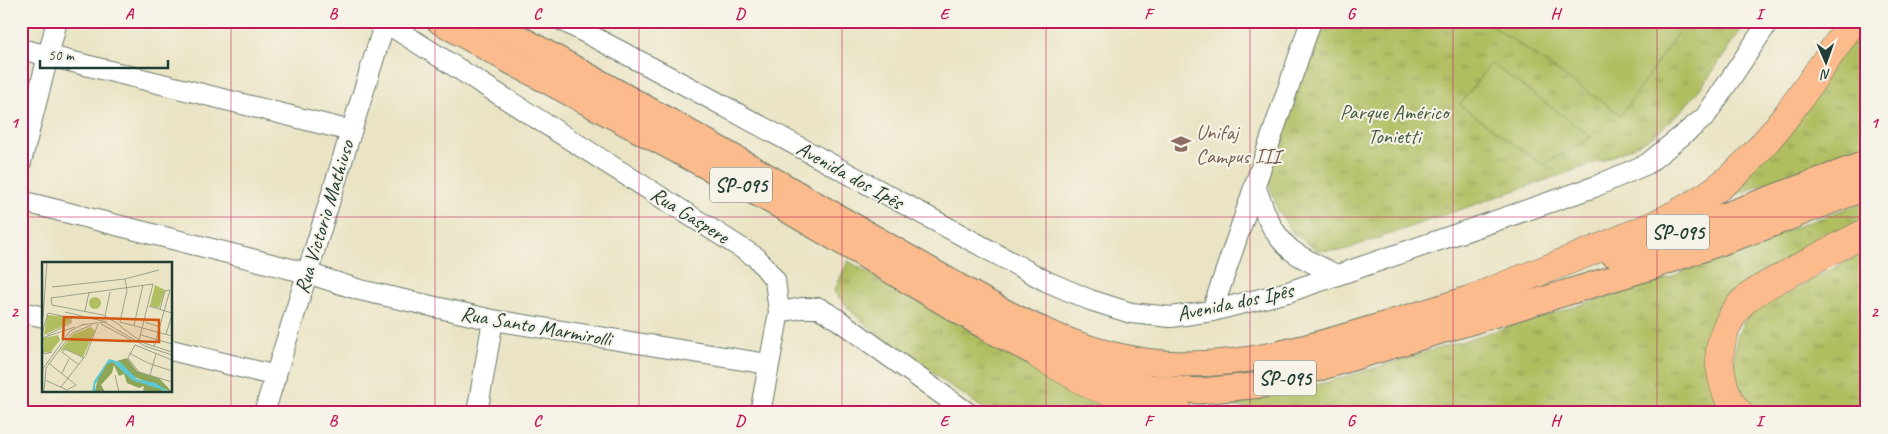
<svg xmlns="http://www.w3.org/2000/svg" width="1888" height="434" font-family="Caveat,sans-serif">
<style>
.grass{fill:url(#grass-tufts);stroke:#687e4a}
.pitch{fill:#b0be61;stroke:#687e4a}
.lines{fill:none;stroke-linecap:round;stroke-linejoin:round}
.minor-casing{stroke:#667767;stroke-width:22}
.major-casing{stroke:#667767;stroke-width:27}
.highway-casing{stroke:#667767;stroke-width:29}
.minor{stroke:#fff;stroke-width:20}
.major{stroke:#fbbb8c;stroke-width:25}
.highway{stroke:#fbbb8c;stroke-width:28}
.grid{fill:none;stroke:#c2185b;stroke-width:1;stroke-opacity:0.55}
.labels{text-anchor:middle;stroke-width:4;stroke-linejoin:round;paint-order:stroke}
.shield{fill:#f7f3e8;stroke:#60746a;stroke-width:1}
.shield-label{font-size:20px;font-weight:bold;fill:#1f3d34}
.park-label{font-size:21px;fill:#435d3f;stroke:#f7f3e8}
.education-label{font-size:21px;fill:#785e54;stroke:#f7f3e8;text-anchor:start}
.street-label{font-size:21px;fill:#1f3d34;stroke:#f7f3e8}
.inset-road{fill:none;stroke:#99a18b;stroke-width:1}
.view{fill:#d45610;fill-opacity:0.15;stroke:#d45610;stroke-width:2.5}
.inset-edge{fill:none;stroke:#1f3d34;stroke-width:2.5}
.neatline{fill:none;stroke:#c2185b;stroke-width:2}
.grid-label{font-size:16px;text-anchor:middle;font-weight:bold;fill:#c2185b}
</style>
<defs>
<pattern id="grass-tufts" width="24" height="20" patternUnits="userSpaceOnUse" patternTransform="scale(1.25)"><rect width="24" height="20" fill="#b0be61"/><path d="M3 7l-1-3M5 7V3M7 7l1-3M15 17l-1-3M17 17v-4M19 17l1-3" fill="none" stroke="#8f9c51"/></pattern>
</defs>
<rect width="100%" height="100%" fill="#f7f3e8"/>
<filter id="ink" filterUnits="userSpaceOnUse"><feTurbulence type="fractalNoise" baseFrequency=".02" numOctaves="2"/><feDisplacementMap in="SourceGraphic" scale="10" xChannelSelector="R" yChannelSelector="G"/><feConvolveMatrix kernelMatrix="1 2 1 2 8 2 1 2 1" color-interpolation-filters="sRGB"/></filter>
<filter id="wash" filterUnits="userSpaceOnUse"><feTurbulence type="fractalNoise" baseFrequency=".0096" numOctaves="4" result="noise"/><feDisplacementMap in="SourceGraphic" scale="20" xChannelSelector="R" yChannelSelector="G"/><feGaussianBlur stdDeviation="1.12" result="paint"/><feColorMatrix in="noise" values="0 0 0 0 0 0 0 0 0 0 0 0 0 0 0 0 0 1.4 0 .05"/><feComposite in="paint" operator="in"/></filter>
<g filter="url(#wash)">
<rect width="100%" height="100%" fill="#eae4c5"/>
<!-- grass -->
<g class="grass">
<path d="M1317 21H1747C1718 63 1691 110 1648 139 1635 147 1620 153 1606 159L1341 251 1317 250 1292 232 1278 210 1267 177Z"/>
<polygon points="1864,21 1867,21 1867,147 1711,204"/>
<polygon points="1867,201 1867,223 1732,297 1722,413 1272,413 1223,404 1266,397 1328,382 1672,277 1703,261"/>
<path d="M1867 251V413H1755C1740 399 1733 383 1734 362 1734 346 1737 331 1746 319 1758 304 1779 296 1795 288 1819 276 1843 263 1867 251Z"/>
<polygon points="848,261 1100,402 1132,413 990,413 883,339 853,313 834,292"/>
</g>
<!-- pitch -->
<g class="pitch">
<polygon points="1485,21 1686,21 1621,115"/>
<polygon points="1491,63 1592,137 1543,165 1460,105"/>
</g>
</g>
<g filter="url(#ink)">
<g class="lines">
<defs>
<g id="minor">
<polyline points="383,21 757,258 775,280 779,312 760,413"/>
<polyline points="563,21 700,93 1046,281 1090,300 1131,313 1171,317 1212,311 1288,292 1594,187 1647,164 1705,117 1769,21"/>
<polyline points="21,49 351,131"/>
<polyline points="21,162 57,21"/>
<path d="M1255 185C1263 209 1271 233 1291 250 1304 260 1322 267 1336 275"/>
<polyline points="21,201 307,273 360,290 493,320 768,364"/>
<polyline points="1212,311 1311,21"/>
<polyline points="21,312 44,317"/>
<polyline points="779,312 802,308 819,308 837,319 968,413"/>
<polyline points="171,350 276,376"/>
<polyline points="264,413 385,22"/>
<polyline points="477,413 493,320"/>
</g>
<g id="major">
<polyline points="439,21 508,60 786,209 991,330 1040,356 1105,377 1149,387 1199,391 1263,385 1654,266 1762,228 1867,187"/>
<path d="M489 21C593 79 698 136 801 196 846 222 892 248 937 274 1008 315 1079 356 1163 363 1237 369 1308 348 1377 327 1420 314 1462 301 1505 287"/>
<polyline points="1613,254 1656,241 1867,163"/>
</g>
<g id="highway">
<path d="M1486 293C1522 279 1557 265 1592 251 1644 230 1696 210 1738 171 1783 128 1817 72 1853 21"/>
<polyline points="1040,356 1091,385 1137,402 1179,413"/>
<path d="M1739 413C1727 401 1724 387 1721 372 1716 349 1725 322 1741 304 1751 293 1769 284 1782 277 1810 261 1838 247 1867 232"/>
</g>
</defs>
<!-- minor casing -->
<use href="#minor" class="minor-casing"/>
<!-- major casing -->
<use href="#major" class="major-casing"/>
<!-- highway casing -->
<use href="#highway" class="highway-casing"/>
<!-- minor -->
<use href="#minor" class="minor"/>
<!-- major -->
<use href="#major" class="major"/>
<!-- highway -->
<use href="#highway" class="highway"/>
</g>
</g>
<!-- grid -->
<path class="grid" d="M231 21V413M435 21V413M639 21V413M842 21V413M1046 21V413M1250 21V413M1453 21V413M1657 21V413M21 217H1867"/>
<!-- icons -->
<defs>
<symbol id="university-bare" viewBox="-9 -9 18 18"><path d="M0-5L7-2L0 1L-7-2ZM-4 1L0 2.5L4 1V4Q0 6-4 4Z" fill="#8d6e63" stroke="#f7f3e8" stroke-width="2.5" paint-order="stroke"/></symbol>
</defs>
<g fill-rule="evenodd">
<use href="#university-bare" x="1167" y="130" width="28" height="28"/>
</g>
<g class="labels">
<!-- shield labels -->
<g class="shield">
<rect x="710" y="167.5" width="62" height="35" rx="4"/>
<rect x="1647" y="214.5" width="62" height="35" rx="4"/>
<rect x="1254" y="360.5" width="62" height="35" rx="4"/>
</g>
<g class="shield-label">
<text x="741" y="192">SP-095</text>
<text x="1678" y="239">SP-095</text>
<text x="1285" y="385">SP-095</text>
</g>
<!-- park labels -->
<g class="park-label">
<text x="1394" y="119">Parque Américo<tspan x="1394" dy="24">Tonietti</tspan></text>
</g>
<!-- education labels -->
<g class="education-label">
<text x="1196" y="139">Unifaj<tspan x="1196" dy="24">Campus III</tspan></text>
</g>
<!-- street labels -->
<g class="street-label">
<text transform="translate(850 175) rotate(29)" y="7">Avenida dos Ipês</text>
<text transform="translate(690 215) rotate(32)" y="7">Rua Gaspere</text>
<text transform="translate(324 217) rotate(-73)" y="7">Rua Victorio Mathiuso</text>
<text transform="translate(1235 302) rotate(-12)" y="7">Avenida dos Ipês</text>
<text transform="translate(536 326) rotate(10)" y="7">Rua Santo Marmirolli</text>
</g>
</g>
<!-- overview -->
<g transform="translate(42 262)">
<rect width="130" height="130" fill="#eae4c5"/>
<path d="M113 23 123 28 117 46 108 44ZM5 53 27 55 29 60 2 73ZM49 65 53 69 41 95 22 87 17 90 31 72ZM16 73 18 78 8 91 2 90 1 76Z" fill="#b0be61"/>
<path d="M85 96 95 109 117 116 130 130 90 114 75 99ZM71 100 93 119 112 123 123 130H105L101 128 102 124 97 126 85 121 82 112 77 114 72 103 70 111 59 123 63 130 53 129 56 116 66 100Z" fill="#8ca557"/>
<path d="M47 41a6 6 0 1 1 12 0a6 6 0 1 1-12 0ZM28 80a7 7 0 1 1 14 0a7 7 0 1 1-14 0Z" fill="#b0be61"/>
<path d="M67 97 78 100 95 117 114 121 127 130 90 118 71 100 65 102 53 123 54 130H50L52 119Z" fill="#5ac7d2"/>
<path class="inset-road" d="M10 25 83 17 117 8M107 44 130 51M118 47 123 29 128 28M43 49 47 30M23 50 65 60M63 54 68 30M1 55 5 0M78 60 130 74M78 60 85 28 83 17M103 60 118 65M59 62 91 79M40 63 62 60 103 84 130 93M92 63 101 23M0 72 6 51 29 56V61L5 73M124 72 130 53M99 73 130 82M0 76 33 65M97 78 111 22 9 36 10 43 61 53 78 63 79 65 97 78 102 81 130 90M0 81 2 92 10 90M112 85 128 28M87 91 106 101 130 109M130 98 93 83 86 96 97 110 130 120M37 103 20 90 23 87 42 96M0 108 28 69 42 62M20 111 27 97M73 113 77 130M108 113 114 92M3 118 25 128 34 123 8 102M19 125 44 93 56 62M2 130 4 106 30 71 50 63"/>
<path class="view" d="M22 55 117 58V80L21 77Z"/>
<rect width="130" height="130" class="inset-edge"/>
</g>
<!-- margin -->
<rect width="1888" height="434" fill="none" stroke="#f7f3e8" stroke-width="55"/>
<!-- north arrow -->
<g transform="translate(1826 62) rotate(178)" stroke="#f7f3e8" stroke-width="4" paint-order="stroke">
<path d="M0-4L9 19L0 12L-9 19Z" fill="#1f3d34"/>
<text y="-8" font-size="14" font-weight="bold" text-anchor="middle" fill="#1f3d34">N</text>
</g>
<!-- scale -->
<path d="M40 60v8h128v-8" fill="none" stroke="#1f3d34" stroke-width="2.5"/>
<text x="48" y="60" font-size="15" fill="#1f3d34" stroke="#f7f3e8" stroke-width="4" paint-order="stroke">50 m</text>
<rect x="28" y="28" width="1832" height="378" class="neatline"/>
<g class="grid-label">
<text x="129" y="19">A</text>
<text x="333" y="19">B</text>
<text x="537" y="19">C</text>
<text x="740" y="19">D</text>
<text x="944" y="19">E</text>
<text x="1148" y="19">F</text>
<text x="1351" y="19">G</text>
<text x="1555" y="19">H</text>
<text x="1759" y="19">I</text>
<text x="14" y="128">1</text>
<text x="1874" y="128">1</text>
<text x="14" y="317">2</text>
<text x="1874" y="317">2</text>
<text x="129" y="426">A</text>
<text x="333" y="426">B</text>
<text x="537" y="426">C</text>
<text x="740" y="426">D</text>
<text x="944" y="426">E</text>
<text x="1148" y="426">F</text>
<text x="1351" y="426">G</text>
<text x="1555" y="426">H</text>
<text x="1759" y="426">I</text>
</g>
</svg>
